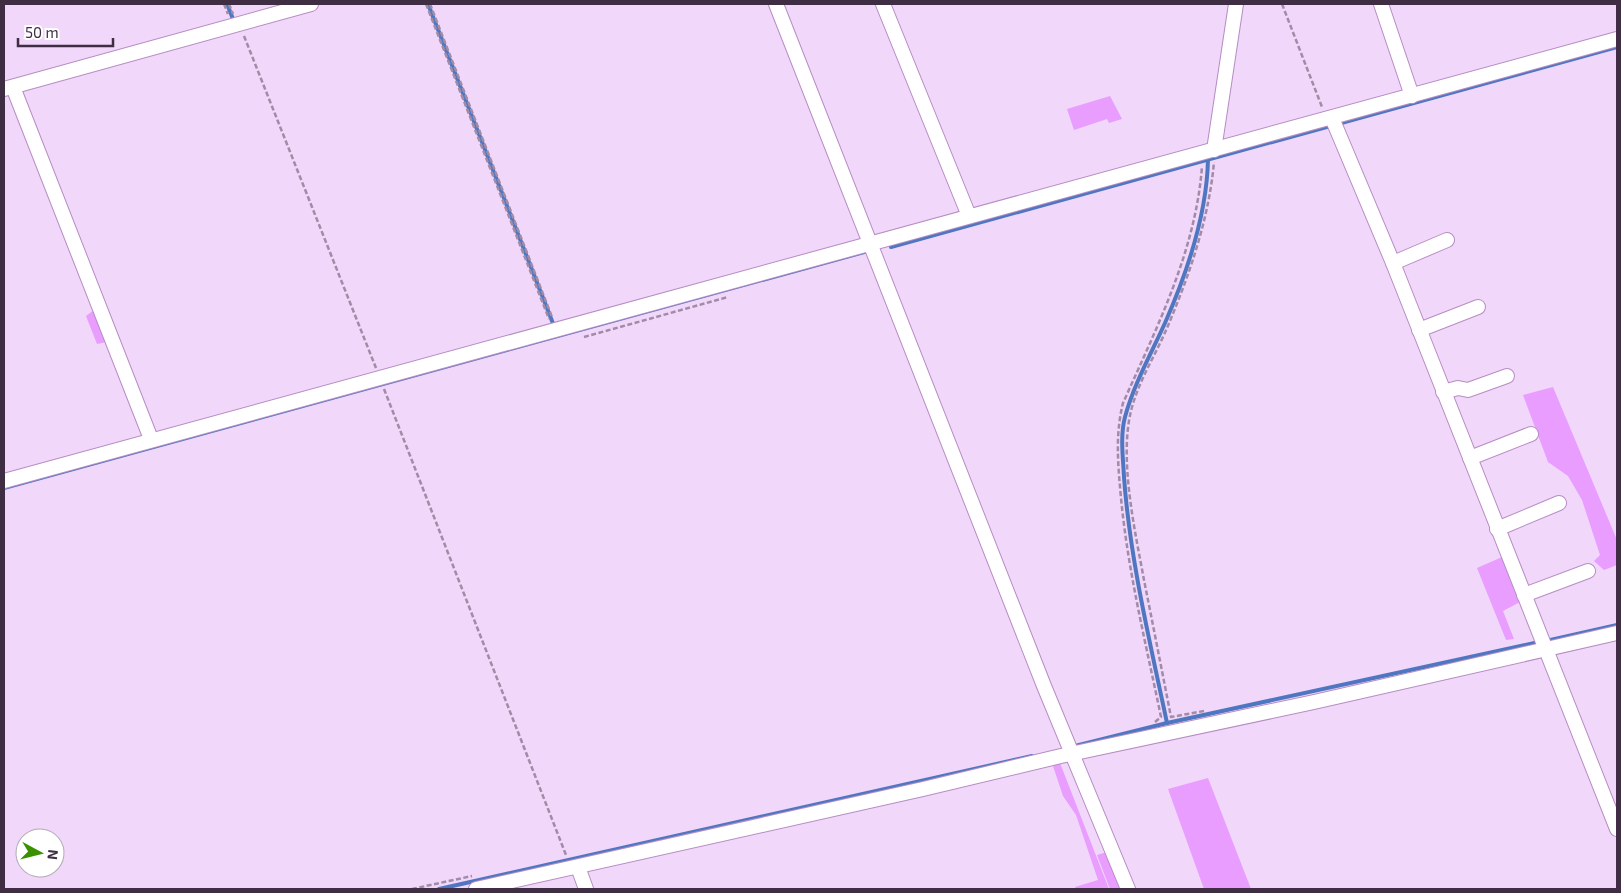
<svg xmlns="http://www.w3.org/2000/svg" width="1621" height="893" font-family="'Exo 2',sans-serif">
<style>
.green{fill:#e89dff}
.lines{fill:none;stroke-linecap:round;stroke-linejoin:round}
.stream{stroke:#4f77c1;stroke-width:4}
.minor-casing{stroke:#b78dc4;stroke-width:16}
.path{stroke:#a18ba7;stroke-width:2.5;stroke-dasharray:5 2.5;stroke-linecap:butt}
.minor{stroke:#fff;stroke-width:14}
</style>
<rect width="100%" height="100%" fill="#f1d7f9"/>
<!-- green -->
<g class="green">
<polygon points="1110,96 1122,119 1109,123 1107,119 1074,130 1067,109"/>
<polygon points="94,310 107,342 97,344 86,316"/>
<polygon points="1553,387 1617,540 1617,565 1604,570 1594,561 1600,555 1582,500 1568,476 1548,462 1523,395"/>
<polygon points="1502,557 1520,602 1503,611 1514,639 1506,640 1477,568"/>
<polygon points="1060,763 1109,889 1076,889 1075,887 1098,880 1076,815 1063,796 1053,766"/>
<polygon points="1208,778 1251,889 1204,889 1168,789"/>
<polygon points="1107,852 1123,889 1110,889 1097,855"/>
</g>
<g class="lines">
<!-- stream -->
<g class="stream">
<polyline points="227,4 233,19"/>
<polyline points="428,4 554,326"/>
<polyline points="891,247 1617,47"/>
<polyline points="4,488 868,251"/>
<polyline points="1546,641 1617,625"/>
<path d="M1167 723C1150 642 1130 560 1124 477 1123 457 1120 436 1125 417 1134 384 1151 354 1165 323 1187 273 1207 215 1208 159"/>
<polyline points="1075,746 1167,723 1539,642"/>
<polyline points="439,889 1032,756"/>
</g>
<defs>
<g id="minor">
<polyline points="776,4 1044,686 1128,889"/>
<polyline points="883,4 969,216"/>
<polyline points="1381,4 1412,96"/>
<polyline points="13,87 151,439"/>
<polyline points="4,89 311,4"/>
<polyline points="1332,118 1393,263 1617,829"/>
<polyline points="1214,150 1236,4"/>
<polyline points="1393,263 1447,240"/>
<polyline points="1419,330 1478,307"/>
<polyline points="1443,392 1458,388 1468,390 1507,376"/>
<polyline points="1470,458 1531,434"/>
<polyline points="4,481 1617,39"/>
<polyline points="1497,529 1559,503"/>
<polyline points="1524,595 1588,571"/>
<polyline points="578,867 586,889"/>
<polyline points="476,889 923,789 1061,756 1314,702 1617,633"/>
</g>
</defs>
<!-- minor casing -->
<use href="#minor" class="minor-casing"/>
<!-- path -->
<g class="path">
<polyline points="224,4 228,14"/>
<polyline points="229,4 233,14"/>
<polyline points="426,4 549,319"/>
<polyline points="430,4 552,317"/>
<polyline points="1282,4 1322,107"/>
<polyline points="244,36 376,368"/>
<polyline points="584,337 728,297"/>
<polyline points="384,389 566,855"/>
<path d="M1204 711 1171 717C1162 671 1153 625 1144 580 1135 531 1119 460 1131 411 1138 382 1155 356 1167 328 1189 276 1209 219 1214 162"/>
<path d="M1155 722 1161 717C1146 644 1128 572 1121 498 1118 465 1115 435 1123 403 1157 327 1196 250 1202 166"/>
<polyline points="412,889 472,876"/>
</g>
<!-- minor -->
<use href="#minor" class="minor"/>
</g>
<!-- border -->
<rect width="1621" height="893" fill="none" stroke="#3e2d43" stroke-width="10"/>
<!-- north arrow -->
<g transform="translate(40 853) rotate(97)"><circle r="24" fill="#ffffff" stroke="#b2abb4"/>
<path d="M0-4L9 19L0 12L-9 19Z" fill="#399100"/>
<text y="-8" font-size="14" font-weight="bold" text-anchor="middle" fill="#3e2d43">N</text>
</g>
<!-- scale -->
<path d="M18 38v8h95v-8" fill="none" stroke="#3e2d43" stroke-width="2.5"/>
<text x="25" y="38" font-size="15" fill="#3e2d43" stroke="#ffffff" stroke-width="4" paint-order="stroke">50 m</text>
</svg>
